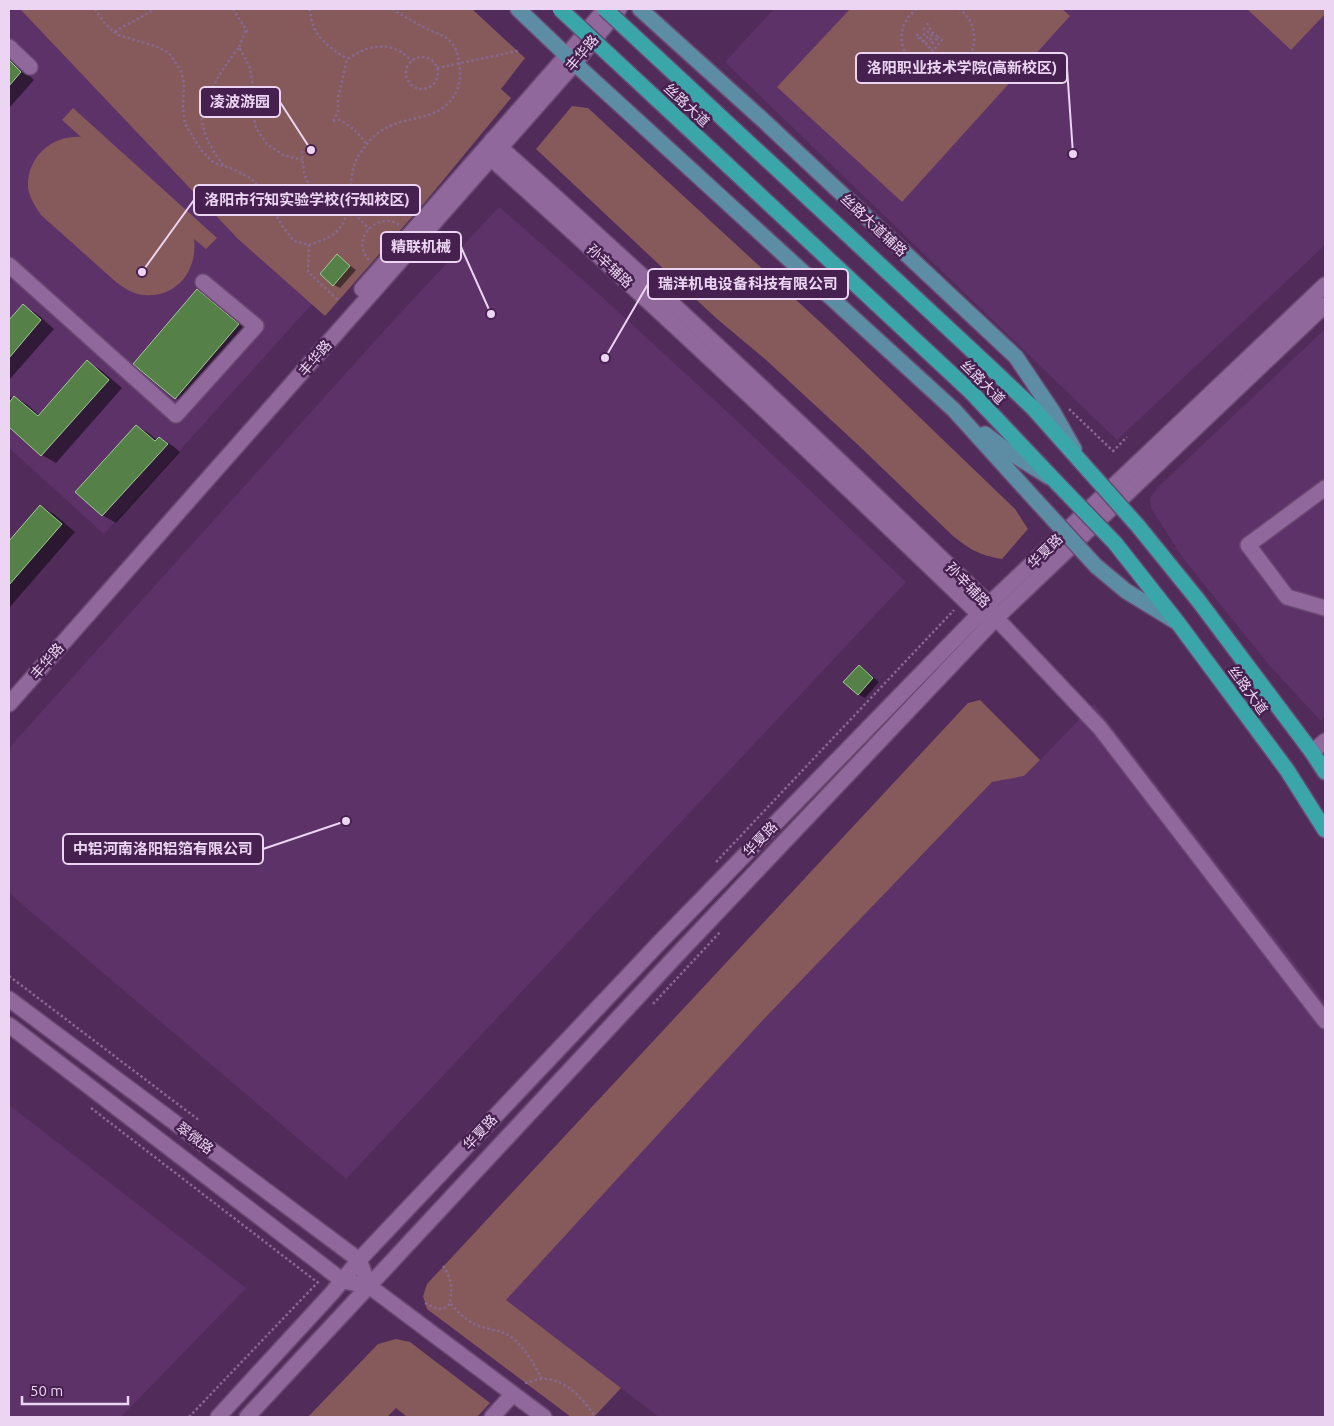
<svg xmlns="http://www.w3.org/2000/svg" width="1334" height="1426" font-family="Ubuntu,'Noto Sans SC',sans-serif">
<style>
.built{fill:#5d3268}
.green{fill:#86595a}
.shadow{fill:#0007}
.building{fill:#558148;stroke:#9fcb93}
.lines{fill:none;stroke-linecap:round;stroke-linejoin:round}
.minor-casing{stroke:#694871;stroke-width:18}
.major-casing{stroke:#694871;stroke-width:18}
.highway-casing{stroke:#694871;stroke-width:18}
.path{stroke:#886890;stroke-width:2.5;stroke-dasharray:2.5 2.5;stroke-linecap:butt}
.minor{stroke:#91689c;stroke-width:15}
.major{stroke:#5d8da4;stroke-width:15}
.highway{stroke:#3ba6aa;stroke-width:15}
.major-bridge-casing{stroke:#694871;stroke-width:18;stroke-linecap:butt}
.highway-bridge-casing{stroke:#694871;stroke-width:18;stroke-linecap:butt}
.major-bridge{stroke:#5d8da4;stroke-width:15}
.highway-bridge{stroke:#3ba6aa;stroke-width:15}
.labels{text-anchor:middle;stroke-width:5;stroke-linejoin:round;paint-order:stroke}
.street-label{font-size:14px;fill:#ecd5f2;stroke:#462150}
.leader{fill:none;stroke:#ecd5f2;stroke-width:2}
.callout-dot{fill:#ecd5f2;stroke:#462150;stroke-width:2}
.callout{fill:#462150;stroke:#ecd5f2;stroke-width:2}
.callout-label{font-size:15px;text-anchor:middle;font-weight:bold;fill:#ecd5f2}
</style>
<rect width="100%" height="100%" fill="#512c5b"/>
<!-- built -->
<g class="built">
<polygon points="9,9 20,9 238,239 312,304 104,534 9,448"/>
<polygon points="774,9 1325,9 1325,245 1117,440 725,62"/>
<polygon points="499,207 601,296 736,420 906,582 346,1179 9,893 9,748 383,332"/>
<polygon points="1325,329 1325,717 1321,721 1270,666 1183,558 1151,508 1150,498 1158,487"/>
<polygon points="1094,704 1325,1002 1325,1417 659,1417 505,1300 763,1020 992,782 1025,776"/>
<polygon points="9,1105 246,1288 121,1417 9,1417"/>
</g>
<!-- green -->
<g class="green">
<polygon points="20,9 472,9 525,58 501,89 511,98 426,201 325,316 238,239"/>
<polygon points="850,9 1062,9 1070,16 902,202 777,87"/>
<polygon points="1247,9 1325,9 1325,14 1291,50"/>
<path d="M572 106 588 108 832 333 1015 509 1028 529 1002 559C979 555 971 550 953 536L856 443 765 359 716 318 536 149Z"/>
<path d="M73 108 217 238 206 249 194 239C198 270 177 298 144 295 133 294 124 288 116 282L41 215C35 206 29 197 28 187 27 157 52 135 81 137L62 120Z"/>
<polygon points="980,700 1040,760 1024,776 992,782 763,1020 506,1300 621,1388 594,1417 571,1417 427,1309 423,1296 427,1284 968,703"/>
<polygon points="396,1339 410,1342 490,1403 477,1417 407,1417 396,1408 387,1417 308,1417 378,1344"/>
</g>
<!-- shadow -->
<g class="shadow">
<polygon points="9,59 16,63 34,80 9,108"/>
<polygon points="337,256 356,270 340,288 334,285"/>
<polygon points="197,291 210,298 252,333 189,406 176,398 135,364"/>
<polygon points="23,306 36,313 54,329 9,380 9,322"/>
<polygon points="87,362 101,370 122,388 56,463 42,455 9,426 9,395 13,399 15,397 28,405 40,416"/>
<polygon points="137,426 150,434 158,441 160,438 173,446 180,452 116,523 102,515"/>
<polygon points="41,506 54,514 75,532 9,608 9,543"/>
<polygon points="859,666 865,670 879,682 865,698 858,694"/>
</g>
<!-- building -->
<g class="building">
<polygon points="9,60 21,72 9,86"/>
<polygon points="337,254 350,266 333,286 320,274"/>
<polygon points="197,289 239,324 175,399 133,364"/>
<polygon points="23,304 41,320 9,358 9,320"/>
<polygon points="87,360 109,380 41,456 9,427 9,403 14,396 38,416"/>
<polygon points="136,425 155,441 159,437 168,444 102,516 75,492"/>
<polygon points="40,505 62,524 9,585 9,541"/>
<polygon points="859,665 873,678 858,695 843,682"/>
</g>
<g class="lines">
<defs>
<g id="minor">
<polyline points="9,47 30,67"/>
<path d="M492 140C661 290 826 447 989 604L996 618 1100 728 1325 1021"/>
<path d="M485 153C653 303 817 458 979 614L987 616"/>
<polyline points="9,265 176,415 256,326 203,282"/>
<polyline points="362,289 567,55 605,9"/>
<polyline points="1325,488 1248,545 1287,597 1325,608"/>
<polyline points="9,704 575,63 619,9"/>
<polyline points="1312,752 1325,741"/>
<polyline points="9,999 359,1260 369,1286"/>
<polyline points="9,1025 343,1281 369,1286 544,1417"/>
<polyline points="218,1417 332,1293 359,1260 660,942 989,604 1325,285"/>
<polyline points="247,1417 675,957 996,618 1325,305"/>
<polyline points="492,1417 513,1394"/>
</g>
<g id="major">
<polyline points="518,9 583,71 954,410 1030,494"/>
<polyline points="640,9 764,121 1016,357 1053,412 1074,449"/>
<polyline points="985,434 1009,452 1049,477"/>
<polyline points="1096,566 1126,591 1175,621"/>
</g>
<g id="highway">
<polyline points="993,370 1033,408 1082,463"/>
<polyline points="971,392 1058,484"/>
<polyline points="1138,526 1198,600 1312,752 1325,772"/>
<polyline points="1115,543 1178,623 1287,770 1325,830"/>
</g>
</defs>
<!-- minor casing -->
<use href="#minor" class="minor-casing"/>
<!-- major casing -->
<use href="#major" class="major-casing"/>
<!-- highway casing -->
<use href="#highway" class="highway-casing"/>
<!-- path -->
<g class="path">
<polyline points="95,9 106,25 118,35 155,46 169,53 181,71 184,83 183,108 185,124 202,151 214,163 233,169 252,179 262,191 283,227 294,241 309,245 308,272 338,300"/>
<polyline points="233,9 248,33"/>
<path d="M309 9C311 14 311 20 313 25 318 40 334 50 347 59"/>
<path d="M917 9C874 41 930 101 965 62 970 56 974 49 974 42 975 29 970 16 959 9"/>
<polyline points="927,23 932,32 938,37 929,48 933,51 942,40 938,37"/>
<polyline points="923,28 933,36 930,40 933,43"/>
<path d="M115 32C127 23 142 18 154 9"/>
<polyline points="918,34 916,36 926,44 930,40"/>
<polyline points="920,39 927,31"/>
<polyline points="923,42 930,34"/>
<polyline points="239,47 246,30"/>
<circle cx="422" cy="73" r="16"/>
<polyline points="437,68 518,51"/>
<path d="M333 121 338 112V98L347 59C363 49 381 41 399 51 404 53 408 58 412 61"/>
<path d="M333 121 340 120C353 128 358 132 367 145"/>
<path d="M302 151C303 176 306 191 331 202 335 203 339 203 343 205 351 209 362 222 369 229"/>
<path d="M223 165C212 150 200 131 202 111 203 108 205 104 206 100 215 81 226 64 239 47L250 68 253 87 252 109 256 128 267 144 283 155 302 160"/>
<path d="M309 245C319 241 332 238 339 229 354 211 347 184 355 163 357 157 362 151 365 147 371 138 379 131 388 127 403 119 421 119 436 112 451 105 461 89 460 72 460 63 458 51 452 43 445 35 435 33 425 28 414 22 403 16 392 9"/>
<path d="M369 260C349 239 379 210 399 225"/>
<polyline points="1069,409 1113,451 1127,437"/>
<polyline points="716,862 954,610"/>
<polyline points="9,976 200,1121"/>
<polyline points="653,1004 721,931"/>
<polyline points="91,1108 317,1282"/>
<path d="M443 1266C452 1278 452 1289 450 1303 457 1311 464 1319 474 1324 486 1330 500 1329 511 1337 525 1347 534 1365 542 1379"/>
<path d="M425 1303C434 1308 443 1313 450 1303"/>
<path d="M525 1383C530 1382 536 1379 541 1379 564 1377 583 1399 595 1416"/>
<polyline points="189,1417 320,1280"/>
</g>
<!-- minor -->
<use href="#minor" class="minor"/>
<!-- major -->
<use href="#major" class="major"/>
<!-- highway -->
<use href="#highway" class="highway"/>
<defs>
<polyline id="major-bridge" points="1030,494 1096,566"/>
<g id="highway-bridge">
<polyline points="560,9 971,392"/>
<polyline points="605,9 993,370"/>
<polyline points="1082,463 1138,526"/>
<polyline points="1058,484 1115,543"/>
</g>
</defs>
<!-- major-bridge casing -->
<use href="#major-bridge" class="major-bridge-casing"/>
<!-- highway-bridge casing -->
<use href="#highway-bridge" class="highway-bridge-casing"/>
<!-- major-bridge -->
<use href="#major-bridge" class="major-bridge"/>
<!-- highway-bridge -->
<use href="#highway-bridge" class="highway-bridge"/>
</g>
<g class="labels">
<!-- street labels -->
<g class="street-label">
<text transform="translate(582 53) rotate(-50)" y="5">丰华路</text>
<text transform="translate(687 105) rotate(43)" y="5">丝路大道</text>
<text transform="translate(874 225) rotate(43)" y="5">丝路大道辅路</text>
<text transform="translate(610 266) rotate(43)" y="5">孙辛辅路</text>
<text transform="translate(315 358) rotate(-49)" y="5">丰华路</text>
<text transform="translate(983 382) rotate(45)" y="5">丝路大道</text>
<text transform="translate(1045 551) rotate(-44)" y="5">华夏路</text>
<text transform="translate(968 585) rotate(46)" y="5">孙辛辅路</text>
<text transform="translate(47 661) rotate(-49)" y="5">丰华路</text>
<text transform="translate(1248 690) rotate(54)" y="5">丝路大道</text>
<text transform="translate(760 839) rotate(-46)" y="5">华夏路</text>
<text transform="translate(480 1132) rotate(-47)" y="5">华夏路</text>
<text transform="translate(195 1138) rotate(37)" y="5">翠微路</text>
</g>
</g>
<!-- callouts -->
<path class="leader" d="M1073 154L1067 68M311 150L280 102M142 272L194 200M491 314L461 247M605 358L648 284M346 821L263 849"/>
<g class="callout-dot">
<circle cx="1073" cy="154" r="5"/>
<circle cx="311" cy="150" r="5"/>
<circle cx="142" cy="272" r="5"/>
<circle cx="491" cy="314" r="5"/>
<circle cx="605" cy="358" r="5"/>
<circle cx="346" cy="821" r="5"/>
</g>
<g class="callout">
<rect x="856" y="53" width="211" height="30" rx="5"/>
<rect x="200" y="87" width="80" height="30" rx="5"/>
<rect x="194" y="185" width="226" height="30" rx="5"/>
<rect x="381" y="232" width="80" height="30" rx="5"/>
<rect x="648" y="269" width="200" height="30" rx="5"/>
<rect x="63" y="834" width="200" height="30" rx="5"/>
</g>
<g class="callout-label">
<text x="962" y="73">洛阳职业技术学院(高新校区)</text>
<text x="240" y="107">凌波游园</text>
<text x="307" y="205">洛阳市行知实验学校(行知校区)</text>
<text x="421" y="252">精联机械</text>
<text x="748" y="289">瑞洋机电设备科技有限公司</text>
<text x="163" y="854">中铝河南洛阳铝箔有限公司</text>
</g>
<!-- border -->
<rect width="1334" height="1426" fill="none" stroke="#ecd5f2" stroke-width="20"/>
<!-- scale -->
<path d="M22 1396v8h106v-8" fill="none" stroke="#ecd5f2" stroke-width="2.5"/>
<text x="30" y="1396" font-size="15" fill="#ecd5f2" stroke="#462150" stroke-width="4" paint-order="stroke">50 m</text>
</svg>
